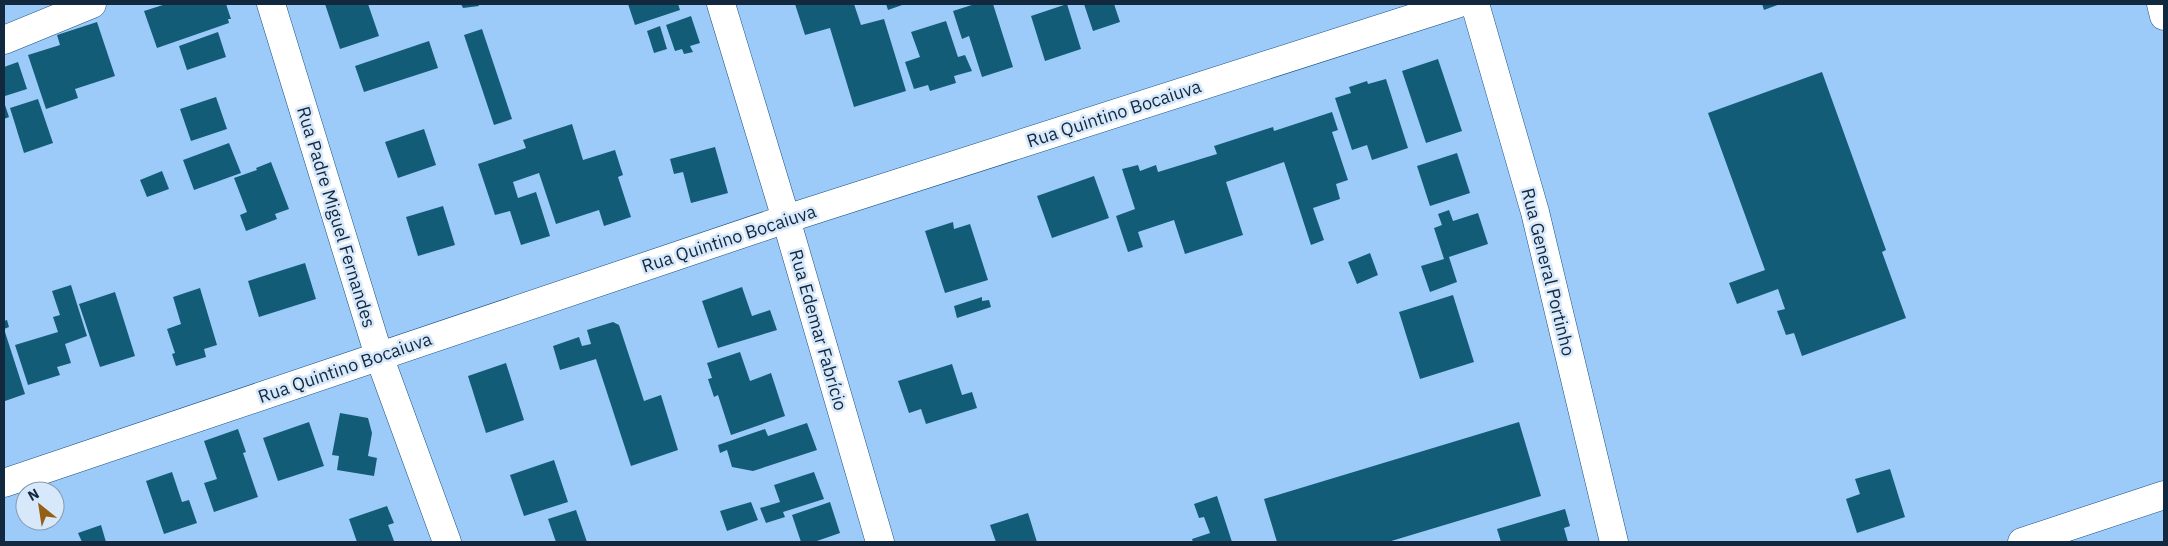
<svg xmlns="http://www.w3.org/2000/svg" width="2168" height="546" font-family="'IBM Plex Sans',sans-serif">
<style>
.building{fill:#135c78}
.lines{fill:none;stroke-linecap:round;stroke-linejoin:round}
.minor-casing{stroke:#164f81;stroke-width:29}
.secondary-casing{stroke:#164f81;stroke-width:29}
.minor{stroke:#fff;stroke-width:28}
.secondary{stroke:#fff;stroke-width:28}
.labels{text-anchor:middle;stroke-width:5;stroke-linejoin:round;paint-order:stroke}
.street-label{font-size:18px;fill:#11283f;stroke:#d7e8fb}
</style>
<rect width="100%" height="100%" fill="#9dcbf9"/>
<!-- building -->
<g class="building">
<polygon points="166,4 226,4 231,19 228,19 229,23 157,48 144,11"/>
<polygon points="325,4 368,4 379,36 340,49"/>
<polygon points="461,4 478,4 479,6 463,8"/>
<polygon points="628,4 678,4 680,10 635,25"/>
<polygon points="795,4 854,4 861,25 884,19 906,91 854,107 830,28 805,35"/>
<polygon points="886,4 905,4 888,10"/>
<polygon points="975,4 993,4 1013,67 982,77 969,36 962,39 953,11"/>
<polygon points="1067,4 1081,49 1045,61 1031,16"/>
<polygon points="1084,4 1114,4 1120,22 1093,31"/>
<polygon points="1762,4 1780,4 1764,10"/>
<polygon points="691,16 700,43 690,46 693,52 684,54 682,49 675,51 666,25"/>
<polygon points="946,21 958,57 965,55 972,71 954,76 956,83 930,91 928,85 914,89 905,62 920,57 911,32"/>
<polygon points="97,22 115,76 75,89 78,98 46,109 28,55 60,45 57,35"/>
<polygon points="660,26 667,49 654,53 647,31"/>
<polygon points="482,29 512,119 494,125 464,35"/>
<polygon points="218,32 226,57 187,70 179,46"/>
<polygon points="429,41 438,68 364,92 355,66"/>
<polygon points="1438,59 1462,131 1426,143 1402,71"/>
<polygon points="18,62 27,89 5,96 4,67"/>
<polygon points="1822,72 1886,250 1882,252 1906,318 1802,356 1794,333 1786,335 1777,311 1785,309 1778,289 1737,304 1729,283 1765,270 1708,113"/>
<polygon points="1386,79 1408,148 1372,160 1367,145 1352,150 1335,98 1351,93 1349,87 1367,81 1368,84"/>
<polygon points="216,97 227,129 191,141 180,109"/>
<polygon points="38,99 53,143 24,153 10,108"/>
<polygon points="4,102 9,117 4,119"/>
<polygon points="1332,112 1338,130 1332,132 1348,180 1336,184 1340,199 1313,208 1324,240 1311,245 1284,162 1226,182 1243,235 1185,254 1174,220 1138,232 1143,247 1128,252 1116,216 1135,209 1122,169 1138,165 1140,171 1156,165 1158,172 1217,154 1214,146 1273,127 1274,131"/>
<polygon points="572,124 583,160 615,150 623,175 618,177 631,217 604,226 599,210 556,224 539,173 513,182 518,198 536,192 550,236 521,245 510,211 495,215 478,164 526,148 523,140"/>
<polygon points="424,129 436,165 398,178 385,142"/>
<polygon points="229,143 241,173 194,190 183,160"/>
<polygon points="715,147 728,193 691,203 683,172 674,174 670,159"/>
<polygon points="1457,153 1470,193 1430,206 1417,166"/>
<polygon points="271,162 289,209 275,214 277,219 246,231 240,215 247,212 234,178 257,170 256,168"/>
<polygon points="162,171 169,189 147,197 140,180"/>
<polygon points="1094,176 1109,218 1052,238 1037,196"/>
<polygon points="443,206 455,245 418,256 406,217"/>
<polygon points="1449,210 1453,221 1478,213 1488,244 1449,257 1457,282 1430,292 1421,266 1444,259 1434,228 1442,225 1438,214"/>
<polygon points="953,222 954,229 970,224 988,280 945,293 925,231"/>
<polygon points="1370,253 1378,275 1357,284 1348,262"/>
<polygon points="305,263 316,299 259,317 248,281"/>
<polygon points="71,285 87,336 65,344 71,363 57,367 60,375 28,385 15,345 58,332 53,317 60,315 52,291"/>
<polygon points="742,287 752,316 770,310 777,330 718,348 702,301"/>
<polygon points="200,288 217,345 204,349 206,357 176,366 172,354 175,353 167,329 181,324 173,297"/>
<polygon points="115,292 135,356 100,367 79,304"/>
<polygon points="1453,295 1474,362 1420,379 1399,312"/>
<polygon points="982,297 982,301 989,300 991,307 957,318 954,306"/>
<polygon points="7,320 9,327 4,329 4,321"/>
<polygon points="613,322 619,325 644,401 661,395 678,450 631,466 596,359 560,370 553,346 579,337 582,346 591,344 587,330"/>
<polygon points="4,329 25,394 5,401 4,396"/>
<polygon points="740,352 750,381 771,373 785,416 731,435 718,395 714,397 708,379 712,378 707,363"/>
<polygon points="506,363 524,420 486,433 468,376"/>
<polygon points="952,364 962,395 972,392 977,408 926,424 921,409 909,413 898,381"/>
<polygon points="340,413 368,418 372,433 368,456 377,458 374,476 337,470 339,456 332,455"/>
<polygon points="309,422 324,466 278,481 263,438"/>
<polygon points="1519,422 1541,496 1388,542 1277,542 1264,499"/>
<polygon points="807,423 817,450 753,471 732,467 727,450 720,453 718,445 765,429 768,436"/>
<polygon points="238,429 246,452 243,453 258,497 214,512 204,483 217,479 204,441"/>
<polygon points="554,460 568,502 524,516 510,475"/>
<polygon points="1890,469 1905,517 1857,533 1846,499 1860,494 1855,479"/>
<polygon points="172,472 182,502 189,500 197,523 164,534 146,481"/>
<polygon points="814,472 824,499 783,512 785,517 766,523 760,508 780,502 774,485"/>
<polygon points="1217,496 1232,542 1193,542 1192,539 1210,533 1204,517 1199,518 1194,504"/>
<polygon points="751,502 758,520 727,531 720,511"/>
<polygon points="830,502 840,533 814,542 801,542 792,515"/>
<polygon points="387,506 394,523 388,525 394,541 357,542 349,519"/>
<polygon points="1565,509 1570,526 1564,528 1568,542 1501,542 1497,529"/>
<polygon points="576,510 587,542 556,542 548,519"/>
<polygon points="1028,513 1037,542 996,542 990,525"/>
<polygon points="101,525 106,542 82,542 78,533"/>
</g>
<g class="lines">
<defs>
<g id="minor">
<polyline points="271,4 379,356 447,542"/>
<polyline points="721,4 786,219 880,542"/>
<polyline points="1475,4 1535,212 1614,542"/>
<polyline points="4,40 92,4"/>
<polyline points="4,483 786,219 1457,4"/>
<polyline points="2022,542 2164,495"/>
</g>
<polyline id="secondary" points="2161,4 2164,16"/>
</defs>
<!-- minor casing -->
<use href="#minor" class="minor-casing"/>
<!-- secondary casing -->
<use href="#secondary" class="secondary-casing"/>
<!-- minor -->
<use href="#minor" class="minor"/>
<!-- secondary -->
<use href="#secondary" class="secondary"/>
</g>
<g class="labels">
<!-- street labels -->
<g class="street-label">
<text transform="translate(1114 114) rotate(-18)" y="6">Rua Quintino Bocaiuva</text>
<text transform="translate(336 217) rotate(73)" y="6">Rua Padre Miguel Fernandes</text>
<text transform="translate(729 239) rotate(-18)" y="6">Rua Quintino Bocaiuva</text>
<text transform="translate(1548 272) rotate(76)" y="6">Rua General Portinho</text>
<text transform="translate(818 330) rotate(74)" y="6">Rua Edemar Fabrício</text>
<text transform="translate(345 368) rotate(-19)" y="6">Rua Quintino Bocaiuva</text>
</g>
</g>
<!-- border -->
<rect width="2168" height="546" fill="none" stroke="#11283f" stroke-width="10"/>
<!-- north arrow -->
<g transform="translate(40 506) rotate(330)"><circle r="24" fill="#d7e8fb" stroke="#889bb0"/>
<path d="M0-4L9 19L0 12L-9 19Z" fill="#935f13"/>
<text y="-8" font-size="14" font-weight="bold" text-anchor="middle" fill="#11283f">N</text>
</g>
</svg>
